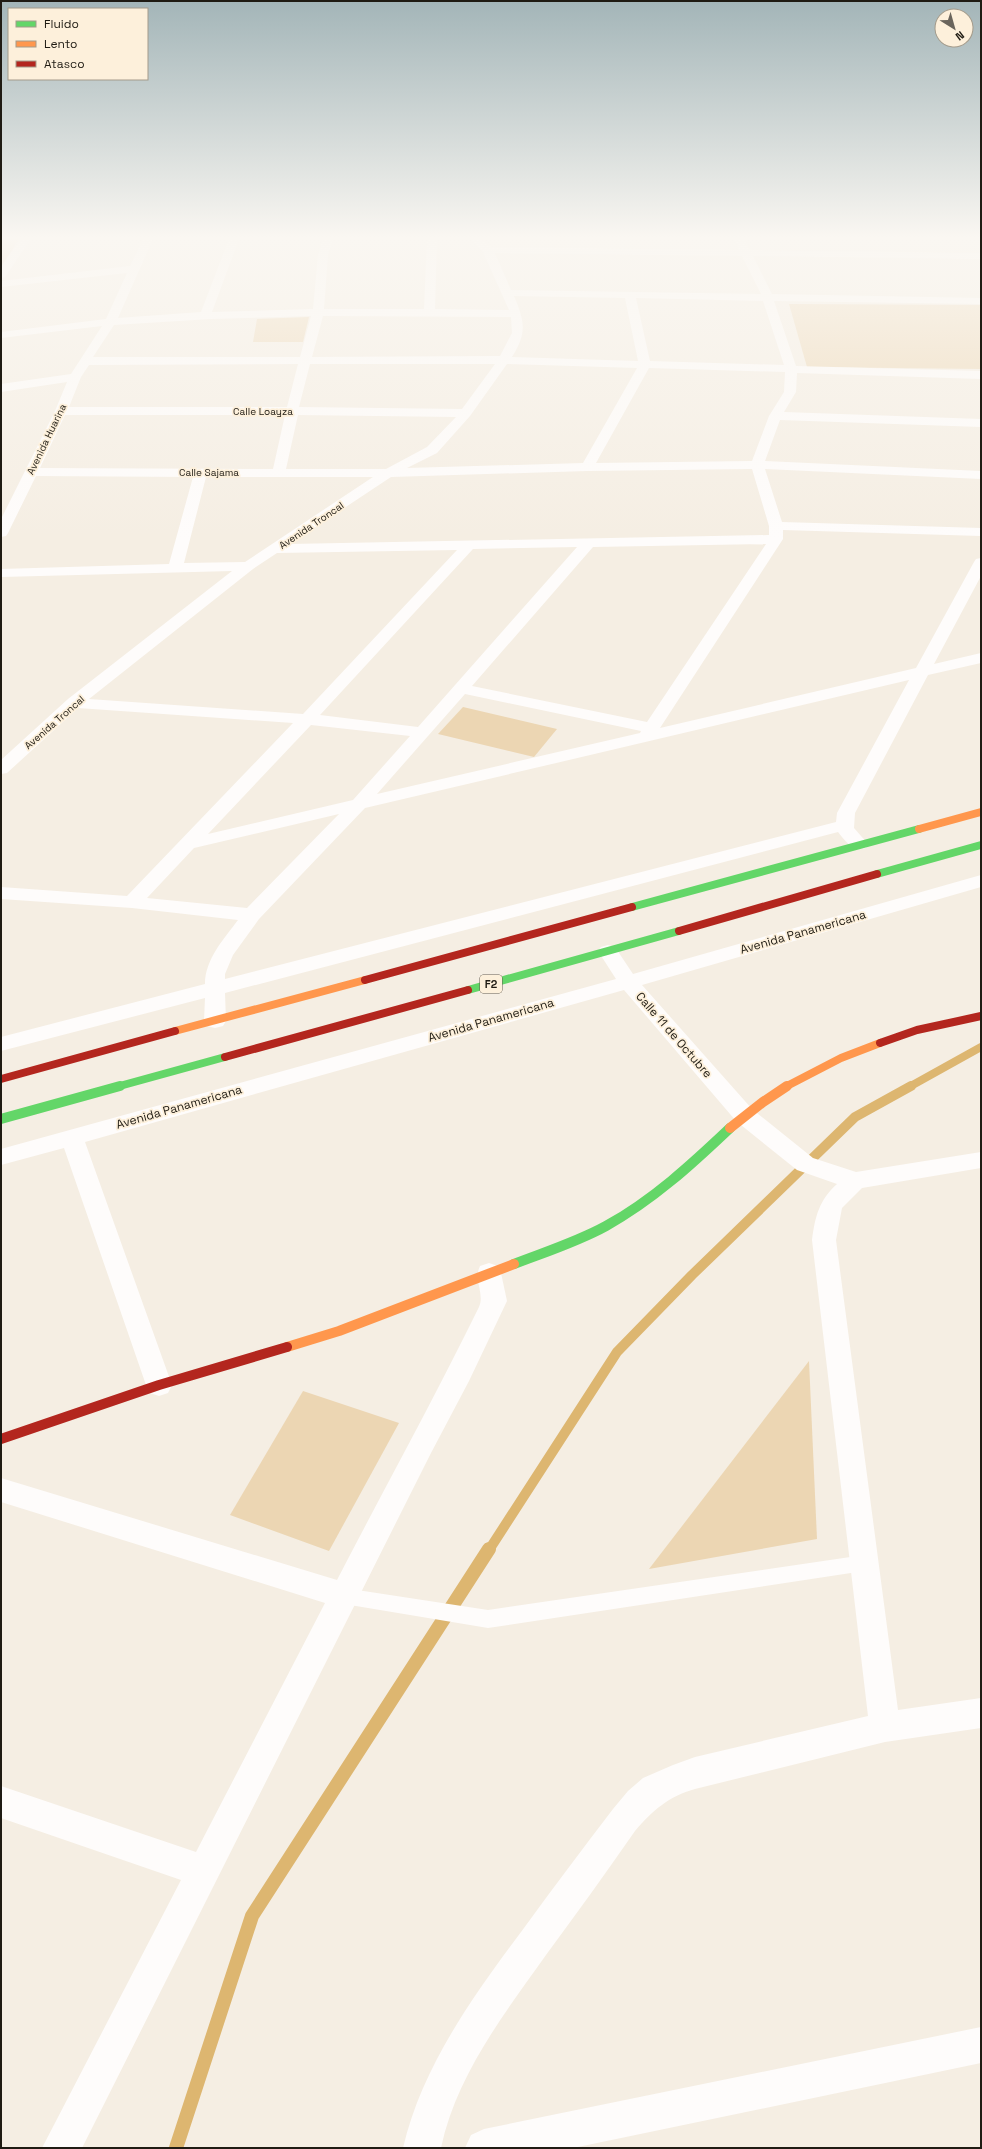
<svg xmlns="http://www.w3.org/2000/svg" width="982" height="2149" font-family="'Space Grotesk',sans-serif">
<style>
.green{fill:#ecd6b3}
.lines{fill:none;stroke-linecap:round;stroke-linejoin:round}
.stream-far2{stroke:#ddb670;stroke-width:8}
.stream-far1{stroke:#ddb670;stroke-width:10}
.stream{stroke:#ddb670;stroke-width:14}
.lane{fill:#fefcfb;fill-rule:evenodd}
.street{fill:#fefcfb;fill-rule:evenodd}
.fast-far1{stroke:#63d668;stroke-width:8}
.fast{stroke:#63d668;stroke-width:10}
.slow-far1{stroke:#ff974d;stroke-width:8}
.slow{stroke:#ff974d;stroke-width:10}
.jam-far1{stroke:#b3261e;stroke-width:8}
.jam{stroke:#b3261e;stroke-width:10}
.labels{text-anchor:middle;stroke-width:3.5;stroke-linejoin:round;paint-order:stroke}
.far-street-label{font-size:10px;fill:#1f1b13;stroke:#fdf0db}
.shield{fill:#fdf0db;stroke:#625b4f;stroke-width:1}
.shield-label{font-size:11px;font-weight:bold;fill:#1f1b13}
.street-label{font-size:12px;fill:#1f1b13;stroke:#fdf0db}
</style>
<rect width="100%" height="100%" fill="#f5eee3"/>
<!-- green -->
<g class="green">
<polygon points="1,239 19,239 1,267"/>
<polygon points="789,304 981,305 981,369 807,367"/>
<polygon points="309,317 303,342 253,342 257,319"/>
<polygon points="463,707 557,729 534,757 438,734"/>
<polygon points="809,1361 817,1539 649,1569"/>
<polygon points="303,1391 399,1423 329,1551 230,1515"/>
</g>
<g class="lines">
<!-- stream-far2 -->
<polyline class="stream-far2" points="909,1087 981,1047"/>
<!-- stream-far1 -->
<polyline class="stream-far1" points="489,1550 617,1352 692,1275 855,1117 911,1086"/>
<!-- stream -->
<polyline class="stream" points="176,2148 252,1916 489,1549"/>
<!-- lane -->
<polygon class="lane" points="864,1555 870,1557 873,1563 870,1569 864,1571 488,1628 344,1604 337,1602 335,1596 337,1590 344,1588 488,1610"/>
<!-- street -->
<g class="street">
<polygon points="21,239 31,239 5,277 1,278 1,267"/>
<path d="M143 239H153L118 318 201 312 229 239H239L212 312 313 309 318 255 323 239H333L328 255 324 309H424L427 239H437L435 309 509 310 483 252 469 239H480L491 247 739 250 734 239H744L750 250 981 253V259L753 256 772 294 981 298V304L774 301 796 366 981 371V379L797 373 796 392 784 412 981 419V427L780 420 765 461 981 471V479L765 469 782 522 981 528V536L783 530V539L660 728 916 668 974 562 976 559 981 558V576L934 664 981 653V663L928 675 855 813 854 828 868 844 866 848C852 851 846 842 838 832L225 993 226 1021 223 1026 215 1028 207 1026 204 1021 205 998 1 1051V1037L205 984C205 959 224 939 238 920L132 908 1 899V887L127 896 293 723 78 708 7 773 1 774V760L68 699 232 571 1 577V569L169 564 193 477 36 476 8 533 6 536 1 537V519L55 411 67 382 1 392V384L71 374 102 326 1 338V332L106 319 127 273 1 287V281L130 266ZM495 253 742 256 761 294 511 290ZM514 296 625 298 638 361 512 357C527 333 525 322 514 296ZM636 298 763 301 784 365 650 361ZM311 316 300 357H93L114 325 211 319ZM323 316 511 317 512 333 500 356 312 357ZM298 364 287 407H69L81 377 89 365ZM310 364H495L462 409 299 407ZM507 364 637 368 583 463 407 468 437 453 470 416ZM649 368 785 372 784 392 769 416 752 461 596 463ZM65 415H285L273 469 40 468ZM298 415 456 417 427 447 386 469H286ZM752 469 769 526V535L290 544 391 477 587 471ZM206 477H373L245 562 184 563ZM766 544 647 722 472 686 593 547ZM577 547 418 727 320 715 473 549ZM457 550 303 714 89 699 253 569 277 553ZM909 680 837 813 836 822 225 979V974L233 955 259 919 365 808ZM465 694 641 731 640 733 377 794ZM311 725 410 736 353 800 208 834ZM339 814 247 908 147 898 194 848Z"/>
<path d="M981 875V887L642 985 752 1109 813 1158 856 1172 981 1152V1168L862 1188 842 1208 836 1240 898 1710 981 1698V1728L885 1742 695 1789C669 1796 652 1811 635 1831 606 1873 576 1914 546 1955 504 2014 456 2076 441 2148H403C422 2066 474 1995 524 1928 553 1888 583 1848 613 1809L628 1791 643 1778 673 1765 695 1757 868 1716 812 1240C815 1217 819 1200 837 1184L797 1170 736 1121 624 990 85 1142 172 1385 168 1393 159 1396 150 1393 146 1385 64 1148 1 1165V1149L616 979 598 951 601 947 608 945 615 947 633 974Z"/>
<path d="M489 1263 498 1266 501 1273 507 1301 469 1381 431 1453 82 2148H42L181 1880 1 1818V1786L196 1852 325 1603 1 1502V1478L337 1580C384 1489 434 1399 479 1307 485 1294 473 1280 480 1266Z"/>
<polygon points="981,2027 981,2063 573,2148 465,2148 471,2135 484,2129"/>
</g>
<!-- fast-far1 -->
<g class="fast-far1">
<polyline points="877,874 981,845"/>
<polyline points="632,907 919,829"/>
<polyline points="468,990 679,931"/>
<polyline points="116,1087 225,1057"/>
</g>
<!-- fast -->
<g class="fast">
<polyline points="1,1119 120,1086"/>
<path d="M514 1264C545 1252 577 1242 606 1226 653 1200 692 1164 730 1128"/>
</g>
<!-- slow-far1 -->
<g class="slow-far1">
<polyline points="919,829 981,812"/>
<polyline points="175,1031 365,980"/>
<polyline points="785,1087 841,1058 880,1043"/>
</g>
<!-- slow -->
<g class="slow">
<polyline points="730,1128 763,1102 787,1086"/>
<polyline points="287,1347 339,1331 514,1264"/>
</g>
<!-- jam-far1 -->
<g class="jam-far1">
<polyline points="679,931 877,874"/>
<polyline points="365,980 632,907"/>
<polyline points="880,1043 917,1030 981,1016"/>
<polyline points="225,1057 468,990"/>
<polyline points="1,1079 175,1031"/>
</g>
<!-- jam -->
<polyline class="jam" points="1,1439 159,1385 287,1347"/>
</g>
<!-- sky -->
<linearGradient id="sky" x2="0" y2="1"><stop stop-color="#a3b5b8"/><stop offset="0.44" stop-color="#faf7f2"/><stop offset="1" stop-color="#faf7f2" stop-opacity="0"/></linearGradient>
<rect width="982" height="539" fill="url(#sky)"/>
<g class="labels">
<!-- far-street labels -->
<g class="far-street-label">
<text x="263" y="415">Calle Loayza</text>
<text transform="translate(46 439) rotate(-64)" y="4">Avenida Huarina</text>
<text x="209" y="476">Calle Sajama</text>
<text transform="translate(311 525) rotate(-34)" y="4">Avenida Troncal</text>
<text transform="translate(54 722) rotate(-41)" y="4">Avenida Troncal</text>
</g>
<!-- shield labels -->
<rect class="shield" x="480" y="975" width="22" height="18" rx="3"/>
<g class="shield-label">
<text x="491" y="988">F2</text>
</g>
<!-- street labels -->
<g class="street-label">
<text transform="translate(803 932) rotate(-16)" y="4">Avenida Panamericana</text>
<text transform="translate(491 1020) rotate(-16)" y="4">Avenida Panamericana</text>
<text transform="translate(674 1035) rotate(49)" y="4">Calle 11 de Octubre</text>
<text transform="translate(179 1107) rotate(-16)" y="4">Avenida Panamericana</text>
</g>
</g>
<!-- border -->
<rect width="982" height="2149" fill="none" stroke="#1f1b13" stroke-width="4"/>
<!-- legend -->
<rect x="8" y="8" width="140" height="72" fill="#fdf0db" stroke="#a49b8b"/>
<rect x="16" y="21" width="20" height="6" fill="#63d668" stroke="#a49b8b"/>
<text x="44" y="28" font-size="12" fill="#1f1b13">Fluido</text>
<rect x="16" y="41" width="20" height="6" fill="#ff974d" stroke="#a49b8b"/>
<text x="44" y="48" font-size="12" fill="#1f1b13">Lento</text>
<rect x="16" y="61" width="20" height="6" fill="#b3261e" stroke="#a49b8b"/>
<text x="44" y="68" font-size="12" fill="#1f1b13">Atasco</text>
<!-- north arrow -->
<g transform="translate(954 28) rotate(143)"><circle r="19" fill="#fdf0db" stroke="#a49b8b"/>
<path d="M0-3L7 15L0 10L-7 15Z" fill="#6a655c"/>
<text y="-6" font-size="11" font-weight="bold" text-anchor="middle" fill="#1f1b13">N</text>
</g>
</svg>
